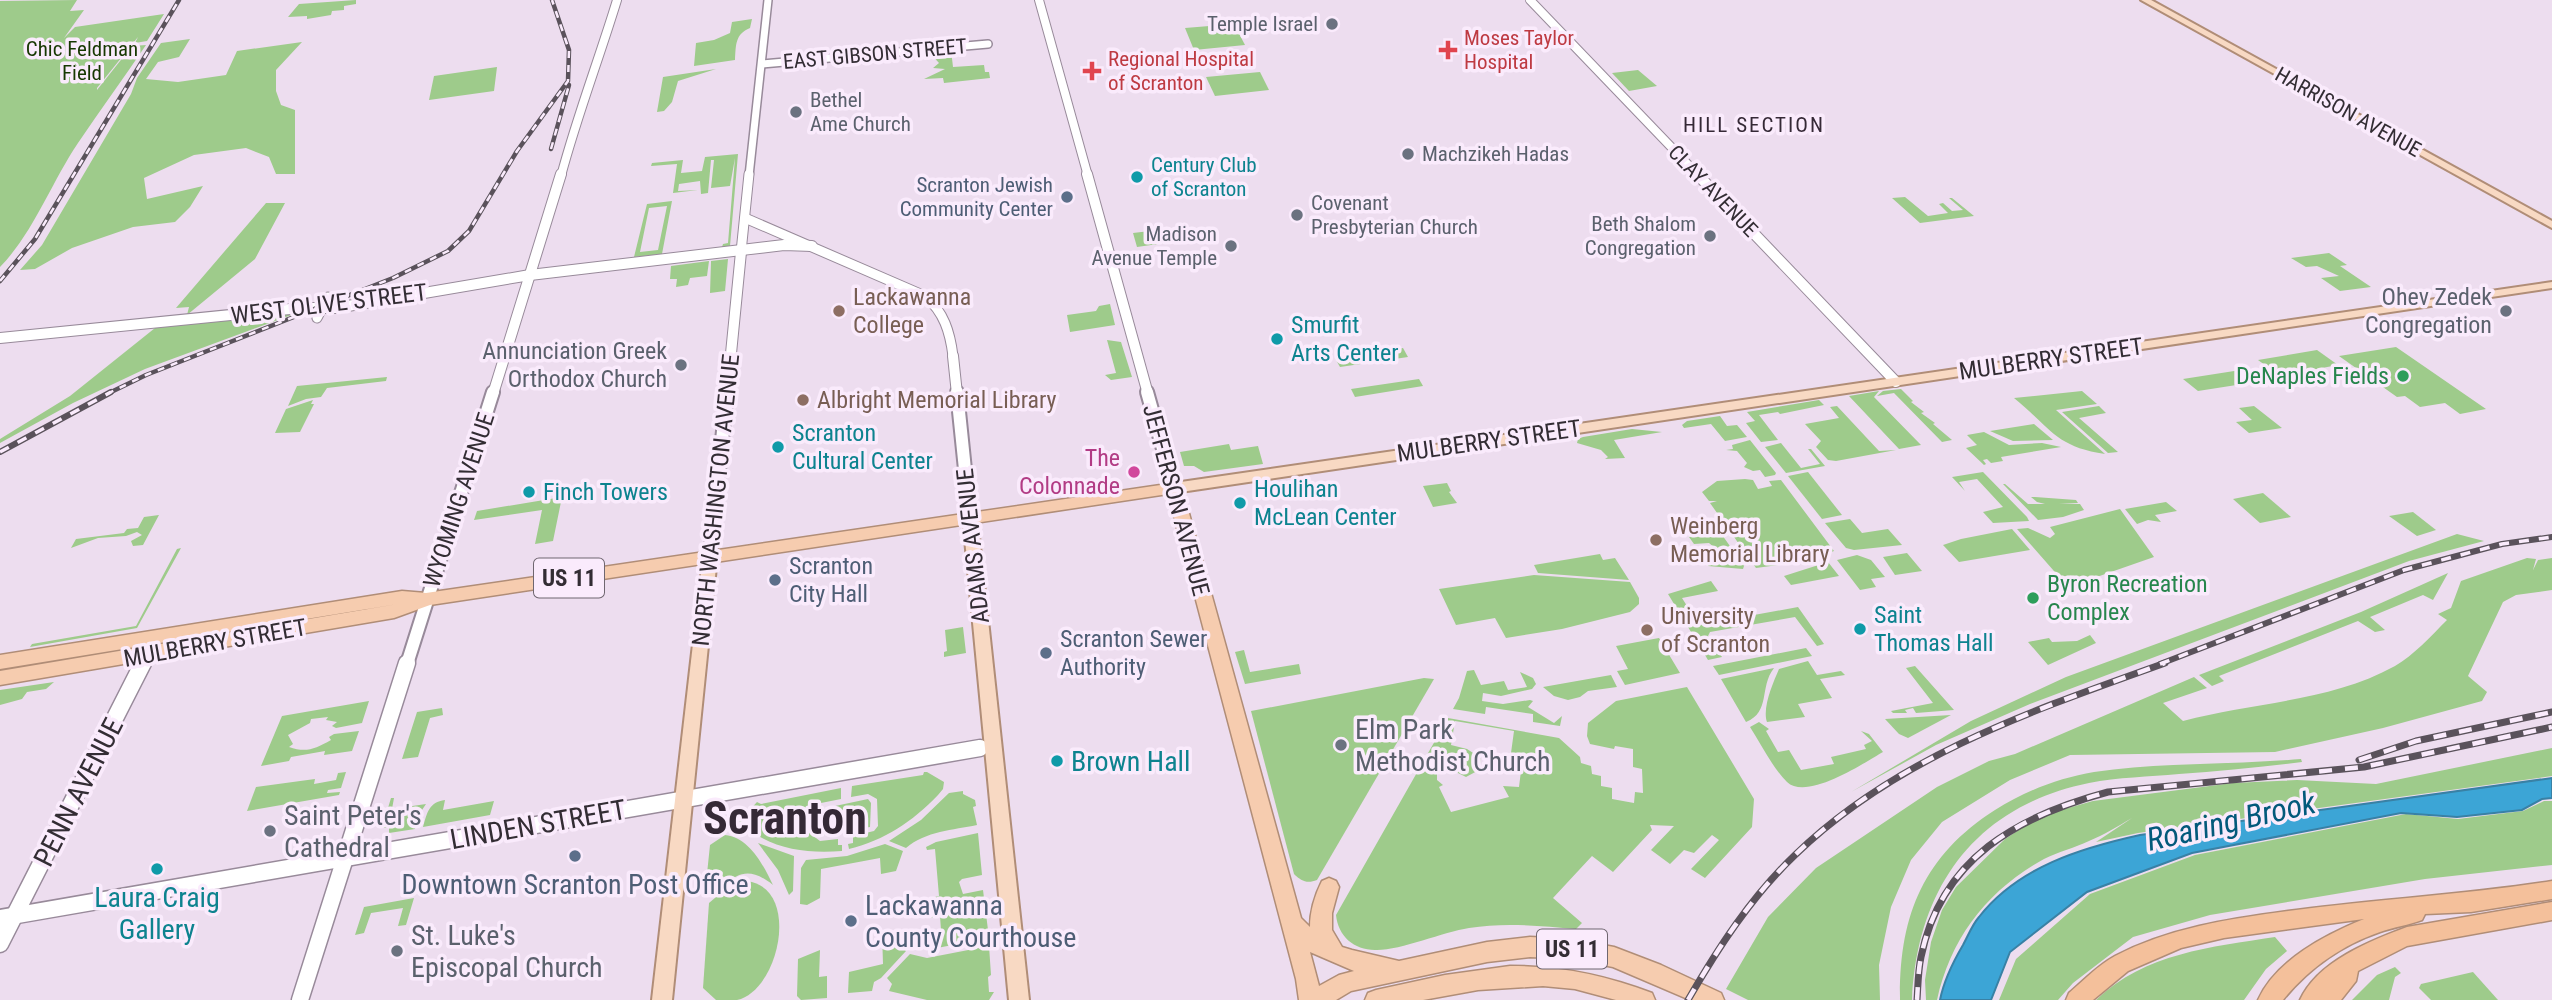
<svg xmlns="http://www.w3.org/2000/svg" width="2552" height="1000" font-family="'Roboto Condensed',sans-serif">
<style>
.green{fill:#9ecb8b;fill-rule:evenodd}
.water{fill:#3ca5d6;stroke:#3981a5;stroke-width:2}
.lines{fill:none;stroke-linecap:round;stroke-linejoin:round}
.tertiary-far1-casing{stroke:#988a9a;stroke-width:10}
.tertiary-casing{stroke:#988a9a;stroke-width:11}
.secondary-far3-casing{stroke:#988a9a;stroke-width:10}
.secondary-far2-casing{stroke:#988a9a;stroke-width:12}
.secondary-far1-casing{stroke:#988a9a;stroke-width:16}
.secondary-casing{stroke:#988a9a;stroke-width:19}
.primary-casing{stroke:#b08d77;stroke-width:4}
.trunk-casing{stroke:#b08d77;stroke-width:3}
.motorway-casing{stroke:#b08d77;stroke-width:3}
.tertiary-far1{stroke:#fff;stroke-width:7}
.tertiary{stroke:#fff;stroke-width:9}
.secondary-far3{stroke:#fff;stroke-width:8}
.secondary-far2{stroke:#fff;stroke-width:10}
.secondary-far1{stroke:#fff;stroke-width:12}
.secondary{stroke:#fff;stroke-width:16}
.primary{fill:#f8d9c3;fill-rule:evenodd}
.trunk{fill:#f6ccaf;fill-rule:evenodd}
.motorway{fill:#f4c09b;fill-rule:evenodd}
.rail-far2-casing{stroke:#5a525b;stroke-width:4.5}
.rail-far1-casing{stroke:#5a525b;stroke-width:6}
.rail-casing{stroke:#5a525b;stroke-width:7}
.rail-far2{stroke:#faebfc;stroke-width:2.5;stroke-dasharray:7;stroke-linecap:butt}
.rail-far1{stroke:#faebfc;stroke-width:3.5;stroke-dasharray:10;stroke-linecap:butt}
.rail{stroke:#faebfc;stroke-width:4.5;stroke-dasharray:13;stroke-linecap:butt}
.worship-dot{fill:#6b7280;stroke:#faebfc;stroke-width:2.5}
.health-dot{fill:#e0444e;stroke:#faebfc;stroke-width:2.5}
.culture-dot{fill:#0f9aa8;stroke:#faebfc;stroke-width:2.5}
.service-dot{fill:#5c6f8a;stroke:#faebfc;stroke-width:2.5}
.education-dot{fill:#8d6e63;stroke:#faebfc;stroke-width:2.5}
.leisure-dot{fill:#2e9e5b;stroke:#faebfc;stroke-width:2.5}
.hotel-dot{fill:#d1479c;stroke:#faebfc;stroke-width:2.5}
.labels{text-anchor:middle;stroke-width:7;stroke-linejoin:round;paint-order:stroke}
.far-worship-label{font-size:21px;fill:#5b616d;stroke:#faebfc;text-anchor:end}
.far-health-label{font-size:21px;fill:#be3a42;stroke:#faebfc;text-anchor:start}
.far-park-label{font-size:21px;fill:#173802;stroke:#faebfc}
.far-street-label{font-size:21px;fill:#332d34;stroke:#faebfc}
.far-neighbourhood-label{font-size:21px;letter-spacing:2px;fill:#352936;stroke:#faebfc}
.far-culture-label{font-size:21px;fill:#0d838f;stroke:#faebfc;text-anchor:start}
.far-service-label{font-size:21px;fill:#4e5e75;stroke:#faebfc;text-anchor:end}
.shield{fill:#faebfc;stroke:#6f6670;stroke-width:2}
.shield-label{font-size:23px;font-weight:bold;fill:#332d34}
.education-label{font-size:24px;fill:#785e54;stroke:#faebfc;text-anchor:start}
.worship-label{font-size:24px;fill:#5b616d;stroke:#faebfc;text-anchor:end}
.street-label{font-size:24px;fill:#332d34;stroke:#faebfc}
.culture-label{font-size:24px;fill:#0d838f;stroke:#faebfc;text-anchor:start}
.leisure-label{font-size:24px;fill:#27864d;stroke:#faebfc;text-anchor:end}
.hotel-label{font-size:24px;fill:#b23c85;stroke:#faebfc;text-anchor:end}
.service-label{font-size:24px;fill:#4e5e75;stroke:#faebfc;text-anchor:start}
.near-worship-label{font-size:28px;fill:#5b616d;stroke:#faebfc;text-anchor:start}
.near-culture-label{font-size:28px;fill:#0d838f;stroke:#faebfc;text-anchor:start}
.near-street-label{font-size:28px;fill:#332d34;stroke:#faebfc}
.near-service-label{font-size:28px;fill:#4e5e75;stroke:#faebfc}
.near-water-label{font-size:32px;font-style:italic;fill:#03597b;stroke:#faebfc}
.near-town-label{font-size:46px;font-weight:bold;fill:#352936;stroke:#faebfc}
</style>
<rect width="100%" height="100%" fill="#edddef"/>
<!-- green -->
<g class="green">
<path d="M77 0 70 11 84 10 64 38 75 27 164 14 147 41 135 43 138 37 97 88V90L132 46 146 45C124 78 100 110 78 143 51 183 34 232 0 267V1Z"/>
<polygon points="356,0 356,4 344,6 344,10 332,11 331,15 307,19 307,16 288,17 299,4"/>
<path d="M752 19 750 28C735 34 736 45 735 60L694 66 696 43 714 40 730 33 732 22Z"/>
<polygon points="1234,24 1245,45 1194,50 1185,28"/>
<polygon points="190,39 179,57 158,62 146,79 178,82 226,75 237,51 302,42 276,70 276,91 281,105 295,110 295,174 276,174 269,157 246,148 194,155 144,178 147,199 203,186 190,207 175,222 133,227 72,248 35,269 20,270 42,245 131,94 137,78 161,43"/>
<polygon points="951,50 953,67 984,65 985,72 989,72 990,78 944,83 943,78 924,79 945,69 933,68 939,63 929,52"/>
<polygon points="497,67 494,91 429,100 434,76"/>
<polygon points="716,69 678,81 672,102 664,111 657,112 663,77"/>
<polygon points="1638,70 1657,86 1629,91 1612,73"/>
<polygon points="1260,72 1269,90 1215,96 1206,77"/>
<polygon points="738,154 730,246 722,247 723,244 728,243 735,158 730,186 711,188 714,160 711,160 708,193 701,194 700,181 679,184 678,191 698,190 673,193 677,164 651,166 652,163 683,160 681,173 702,171 705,157"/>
<polygon points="1905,197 1928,216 1948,213 1939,204 1943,203 1952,211 1963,210 1949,198 1952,198 1974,216 1920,223 1892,198"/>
<path d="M672 201 662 254 634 257 647 204ZM667 206 658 250 640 252 649 208Z"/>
<polygon points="266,203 285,203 255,259 187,315 189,307 176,308"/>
<polygon points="1167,229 1172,242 1137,247 1133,233"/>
<polygon points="2329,253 2347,265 2340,266 2371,287 2340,291 2321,278 2339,276 2317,266 2306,267 2291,258"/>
<polygon points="728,259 725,291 710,293 711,261"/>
<polygon points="709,261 707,276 690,278 688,285 676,287 677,279 670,279 671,266"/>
<polygon points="1110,304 1115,325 1070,332 1067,315 1096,311 1099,306"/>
<polygon points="305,310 145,369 73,403 0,443 0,439 70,396 155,328"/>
<polygon points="1107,340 1121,342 1132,377 1111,380 1105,375 1116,373"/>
<polygon points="2396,347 2486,409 2460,414 2445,403 2420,407 2405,396 2397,397 2339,356"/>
<polygon points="1403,348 1408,357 1340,367 1335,358"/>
<polygon points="2317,350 2338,365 2280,376 2258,360"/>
<polygon points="2247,369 2262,381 2198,391 2183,379"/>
<polygon points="387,377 386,381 327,388 321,397 306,399 288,406 297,386"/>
<polygon points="1419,379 1423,386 1355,397 1351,389"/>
<polygon points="1901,389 1913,401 1911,402 1924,412 1921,413 1935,423 1933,424 1952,440 1942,442 1894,393 1877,396 1883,391"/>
<polygon points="1879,391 1874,397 1921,445 1899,449 1849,396"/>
<path d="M2082 391 2097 404 2056 410 2105 454C2055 447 2050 427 2014 398Z"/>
<polygon points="313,400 311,404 314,404 300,432 275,433 286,409"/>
<polygon points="1819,400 1824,405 1780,414 1778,412 1759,415 1778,440 1761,442 1746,423 1755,421 1747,412"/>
<polygon points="1837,406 1879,451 1896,450 1836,461 1828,460 1816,447 1821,441 1805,424 1839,418 1830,407"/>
<polygon points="2099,406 2106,413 2079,418 2118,452 2108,453 2062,412"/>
<polygon points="2254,406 2282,428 2249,433 2236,422 2252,420 2239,408"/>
<polygon points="1720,416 1727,426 1737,425 1747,437 1725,441 1711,424 1684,428 1682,425 1687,421"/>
<polygon points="2034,424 2053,440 2013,441 1990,431"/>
<polygon points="1632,429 1662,432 1614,440 1625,458 1605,459 1608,457 1601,450 1577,443 1578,439 1583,437"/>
<polygon points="1984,432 2009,445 2042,443 2061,447 2001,457 2003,461 1991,463 1987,459 1983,460 1986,464 1984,465 1966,448 1977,445 1967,435"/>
<polygon points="1750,440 1776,473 1775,475 1765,477 1760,470 1753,471 1744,467 1747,463 1737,451 1726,450 1733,449 1732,445"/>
<polygon points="1781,443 1801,468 1820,464 1808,449 1811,449 1825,466 1786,473 1765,447"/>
<polygon points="1229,444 1231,450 1258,446 1263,464 1204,472 1194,466 1184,466 1180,452"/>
<polygon points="1808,472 1842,515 1822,519 1788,476"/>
<polygon points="1983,472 2027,517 2029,521 1993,523 1983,512 2003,507 1977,479 1959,482 1965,491 1952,477"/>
<polygon points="1745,479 1753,480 1758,489 1772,486 1769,481 1781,480 1834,551 1799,562 1756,568 1710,503 1717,501 1709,501 1702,492 1717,481"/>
<polygon points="1447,483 1451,491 1449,492 1457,503 1433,507 1423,486"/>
<polygon points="2003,484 2005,484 2028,504 2045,504 2037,502 2031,497 2035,497 2076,500 2078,503 2059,504 2080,504 2084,510 2063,517 2038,520"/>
<polygon points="2263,493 2291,517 2260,523 2233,499"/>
<polygon points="562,497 553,541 535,544 542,510 474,520 477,511"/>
<polygon points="2166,502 2177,511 2155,515 2161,522 2148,520 2137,524 2125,509"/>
<polygon points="2120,509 2154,557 2068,587 2017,529 2028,528 2050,538 2055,534 2050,527"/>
<polygon points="2413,512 2436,530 2417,536 2389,516"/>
<polygon points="159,515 143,545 133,546 131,541 142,535 137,532 126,536 98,538 71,548 76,539 124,533 127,529 138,528 144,517"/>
<polygon points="1850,519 1862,533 1888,529 1902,545 1854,550 1846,548 1825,523"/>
<polygon points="2012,529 2030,550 1959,562 1943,545 1961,539"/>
<polygon points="1720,532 1744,566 1743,569 1708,566 1716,554 1715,548 1709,543 1694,544 1689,537"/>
<polygon points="2457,534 2484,541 2409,561 2030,704 1936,745 1851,792 1971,721 2066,677"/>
<polygon points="181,548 137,628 30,647 32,644 136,626 177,549"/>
<polygon points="1907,553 1922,571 1895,575 1883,557"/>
<polygon points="1600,554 1603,560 1615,558 1629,580 1538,573 1534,565"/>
<polygon points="1857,555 1871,560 1885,577 1871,579 1876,587 1860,590 1837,560"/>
<path d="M2527 558 2536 559 2533 570 2538 560 2552 558V590L2516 595 2503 602 2468 676 2487 692 2482 701 2383 728 2275 752 2070 755 2010 780 1942 822 1911 860 1891 907 1879 965 1880 1000H1748L1726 989 1768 917 1816 868 1937 787 1989 761 2015 754 2194 677 2207 688 2163 703 2183 721C2253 702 2330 702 2395 666 2414 655 2431 636 2447 620L2438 614 2451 608 2461 581Z"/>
<polygon points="1828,562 1839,576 1791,585 1784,576"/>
<polygon points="2448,573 2433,600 2423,595 2370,617 2385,630 2375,632 2358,621 2219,676 2224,681 2212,686 2199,675 2361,612"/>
<polygon points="1534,575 1630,582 1639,598 1639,604 1630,612 1562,629 1506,638 1495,618 1456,625 1439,589"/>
<polygon points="1711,581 1718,591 1682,598 1699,625 1798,607 1824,644 1817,646 1795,617 1710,632 1708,636 1722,657 1708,660 1668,594"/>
<polygon points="963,627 966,653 944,657 944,652 947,651 945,630"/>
<polygon points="2090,635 2096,643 2048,665 2028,642 2049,638 2052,642 2077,641"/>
<polygon points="1659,638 1680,673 1625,685 1617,671 1628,669 1616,646"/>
<polygon points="1806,648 1812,656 1719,675 1713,666"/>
<polygon points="1244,650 1250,672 1299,664 1301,674 1245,684 1235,652"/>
<path d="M1808 661 1817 675 1841 671 1845 675 1820 679 1832 698 1798 704 1805 717 1767 722C1762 708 1773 683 1779 669Z"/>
<polygon points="1915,666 1954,710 1916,713 1913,708 1905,710 1907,713 1893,713 1891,711 1933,703 1906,668"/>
<path d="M1774 668C1759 687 1771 712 1746 722L1721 679Z"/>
<polygon points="1474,670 1481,685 1504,681 1508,690 1527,687 1520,672 1533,678 1536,684 1532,689 1501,696 1483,693 1482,701 1503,704 1530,700 1533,701 1528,707 1554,723 1562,716 1560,726 1533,722 1533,714 1486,707 1485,714 1453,709 1459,698 1467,671"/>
<polygon points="1611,675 1617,687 1588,691 1580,697 1568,700 1554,696 1543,687"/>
<path d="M1424 678 1434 679 1317 880C1307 884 1301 881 1294 874L1251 711Z"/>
<polygon points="54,682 46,689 27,692 22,699 0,705 0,690"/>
<path d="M1687 687 1754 799 1752 827 1705 878 1691 869 1719 840 1712 835 1694 853 1684 850 1670 864 1651 850 1674 826 1650 825 1652 830 1613 872 1592 856 1553 898 1582 923 1576 929C1540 926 1505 922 1469 928 1443 932 1399 951 1375 950 1354 950 1338 936 1336 915L1448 718 1559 738 1580 757 1581 763 1591 766 1592 774 1601 776V786L1612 788V799L1634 803 1635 792 1643 793 1642 769 1633 767V749L1615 746 1614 749 1590 744 1587 736 1588 723 1616 701ZM1455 721 1514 731 1511 753 1523 755 1519 787 1503 786 1509 797 1451 812 1439 787 1443 785 1437 780V774L1446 767 1466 777 1479 770 1481 758 1467 749 1451 745Z"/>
<path d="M369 701 362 723 336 728 332 726 337 722 326 720 328 717 311 719 310 723 288 735 293 744 289 747C306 753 315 749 331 740L329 737 334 734 359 731 352 751 324 755 325 751 291 757 289 761 261 766 282 716Z"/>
<polygon points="442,708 443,715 430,718 418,757 402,759 417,712"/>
<polygon points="1951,715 1908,738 1899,734 1885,719"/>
<path d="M1759 722 1769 729 1766 731 1778 752 1789 750 1801 770 1834 764 1831 757 1866 749 1864 745 1872 741 1861 731 1869 734 1883 752C1864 763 1807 801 1787 782 1772 767 1761 744 1750 727Z"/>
<path d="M2552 748V776L2138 833 2096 842 2132 818C2118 826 2104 835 2089 841 2074 848 2058 852 2044 859 1988 890 1951 937 1937 1000H1926L1925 980 1931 942 1942 910 1956 887 2005 839 2034 820 2054 812 2093 801 2233 783 2297 780 2376 784Z"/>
<path d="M2301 759 2302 762C2261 767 2220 771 2179 774 2149 777 2118 777 2089 783 1975 806 1917 888 1912 1000H1900C1899 916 1923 856 1995 810 2025 791 2059 778 2094 772 2162 762 2233 765 2301 759Z"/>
<polygon points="346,772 341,788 328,790 327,793 340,792 339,795 247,811 256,787 315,779 314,784 336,780 338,773"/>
<path d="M924 772H927L944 782 943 789 938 795C912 822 885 840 849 849L848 844 853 843V836L874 831 878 826 877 799 868 794 851 797 852 786 923 775Z"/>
<path d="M841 788V799L821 803 815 808 812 835 820 841 838 839V845H842V851C805 854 767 849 739 821L741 814H746L757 802 761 804Z"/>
<path d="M963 791V794L975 800 976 806 973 807 977 825C953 830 926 831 906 848L889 841 921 820 949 793Z"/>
<polygon points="391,798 394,798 392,809 426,804 418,816 415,829 389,833 389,827 382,828"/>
<polygon points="868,799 871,803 870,827 820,835 821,809"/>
<path d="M445 800 443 810 494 801 490 815 423 827C427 813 429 802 445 800Z"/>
<polygon points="2544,801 2552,801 2552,865 2425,879 2210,915 2133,937 2073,983 2058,1000 1999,1000 2016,959 2090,894 2195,855 2406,814 2458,819 2523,811"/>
<polygon points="978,833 982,875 962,879 959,882 963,894 983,890 989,938 937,948 931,945 929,933 941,930 940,916 929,918 927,899 939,896 935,849 927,850 926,847 936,842"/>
<path d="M725 835C749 837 764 866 773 885 738 857 730 889 705 893L710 845Z"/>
<polygon points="758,843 794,856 793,891 789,895 778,870"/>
<polygon points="885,844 903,851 896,871 881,874 880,858 821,869 820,898 807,905 800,904 801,868 806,860 847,856"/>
<path d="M747 881C801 888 780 990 737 1000 731 1000 722 1000 716 1000L703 988 709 903 729 886Z"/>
<polygon points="414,898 406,925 398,926 403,908 371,913 364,933 355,935 364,907"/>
<polygon points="887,931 889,935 897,933 901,946 906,951 881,978 874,982 872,991 848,993 849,972 883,964 882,932"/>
<path d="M2275 937 2287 951 2266 969 2244 1000H2096C2145 953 2211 947 2275 937Z"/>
<polygon points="989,946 991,975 988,977 989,992 994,992 989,1000 927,1000 889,991 892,984 887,978 910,954 927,958"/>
<polygon points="820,950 819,977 827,976 827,998 801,1000 797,996 798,959"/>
<polygon points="2395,967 2401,973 2395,977 2389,1000 2352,1000 2377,975"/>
<polygon points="2473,972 2498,1000 2431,1000 2419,988 2421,984"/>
</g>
<!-- water -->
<path class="water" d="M2552 778V798L2542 799 2522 810 2457 817 2401 813 2192 853 2087 892 2010 952 1991 1000H1940C1944 980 1953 962 1963 945 1968 936 1972 925 1979 917 2018 867 2081 848 2140 835Z"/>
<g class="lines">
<defs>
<g id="tertiary-far1">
<polyline points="762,64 988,44"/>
<polyline points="749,176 768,0"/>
</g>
<g id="tertiary">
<path d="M745 218 925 296C944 312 950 332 953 356"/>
<polyline points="741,252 749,174"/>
<polyline points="317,318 328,297"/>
</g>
<g id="secondary-far3">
<polyline points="1039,0 1088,176"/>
<polyline points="1530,0 1699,176"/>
<path d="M561 176C577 116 599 59 617 0"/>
</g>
<g id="secondary-far2">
<polyline points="1087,174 1148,394"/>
<polyline points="1697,174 1896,382"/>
<polyline points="0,338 300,308 336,308 530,275 784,245 812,246"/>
<polyline points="953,356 957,394"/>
<polyline points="493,394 561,174"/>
<polyline points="727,394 741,252"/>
</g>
<g id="secondary-far1">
<polyline points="957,392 970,518"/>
<polyline points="1147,392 1174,488"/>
<polyline points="710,557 727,392"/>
<polyline points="142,664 155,639"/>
<polyline points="407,664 493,392"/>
</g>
<g id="secondary">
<polyline points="0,918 980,748"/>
<polyline points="0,944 143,663"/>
<polyline points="300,1000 407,663"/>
</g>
<g id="primary">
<polygon points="2141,0 2151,0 2552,221 2552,228"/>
<polygon points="2552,282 2552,288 1174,493 1167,488 1174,483"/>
<polygon points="970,513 977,518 1029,1000 1009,1000 963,518"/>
<polygon points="710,552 717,557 672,1000 652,1000 703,557"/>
</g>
<g id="trunk">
<path d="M1174 483 1182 488 1301 918 1310 927C1310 911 1315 895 1322 881L1329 878 1336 881 1339 887 1332 913V930L1342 947 1352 950 1399 961 1487 942 1530 937 1571 939 1614 947 1661 965 1721 993 1724 1000H1690L1613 967 1571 959 1530 957 1487 962 1351 991 1336 1000H1299L1296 979 1168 494 430 605 394 618 0 685V671L398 604 0 669V655L402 591 426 593ZM1310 952 1354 971 1339 975 1319 986Z"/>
<path d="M1510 966C1561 966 1605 975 1652 993L1655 1000H1616L1575 989 1543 986 1478 990 1423 1000H1365L1368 993 1376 990 1445 975Z"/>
</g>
<g id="motorway">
<path d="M2552 881V899L2471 912 2425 914 2422 920C2409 925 2394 927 2380 932 2342 945 2308 969 2283 1000H2258C2276 960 2325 935 2364 919L2224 938 2181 948 2128 971 2093 1000H2066L2069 993C2083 981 2098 965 2115 956 2169 928 2228 919 2288 911 2376 899 2464 895 2552 881Z"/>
<path d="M2552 902V920L2407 946 2358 971 2356 981 2341 1000H2300C2318 961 2370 941 2407 927Z"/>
</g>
</defs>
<!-- tertiary-far1 casing -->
<use href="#tertiary-far1" class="tertiary-far1-casing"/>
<!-- tertiary casing -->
<use href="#tertiary" class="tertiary-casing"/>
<!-- secondary-far3 casing -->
<use href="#secondary-far3" class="secondary-far3-casing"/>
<!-- secondary-far2 casing -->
<use href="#secondary-far2" class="secondary-far2-casing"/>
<!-- secondary-far1 casing -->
<use href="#secondary-far1" class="secondary-far1-casing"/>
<!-- secondary casing -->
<use href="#secondary" class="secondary-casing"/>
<!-- primary casing -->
<use href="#primary" class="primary-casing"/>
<!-- trunk casing -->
<use href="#trunk" class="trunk-casing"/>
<!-- motorway casing -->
<use href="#motorway" class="motorway-casing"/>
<!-- tertiary-far1 -->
<use href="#tertiary-far1" class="tertiary-far1"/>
<!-- tertiary -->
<use href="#tertiary" class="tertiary"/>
<!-- secondary-far3 -->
<use href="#secondary-far3" class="secondary-far3"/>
<!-- secondary-far2 -->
<use href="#secondary-far2" class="secondary-far2"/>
<!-- secondary-far1 -->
<use href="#secondary-far1" class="secondary-far1"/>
<!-- secondary -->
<use href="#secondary" class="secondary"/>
<!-- primary -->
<use href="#primary" class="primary"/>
<!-- trunk -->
<use href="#trunk" class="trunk"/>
<!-- motorway -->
<use href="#motorway" class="motorway"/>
<defs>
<g id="rail-far2">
<polyline points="551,149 569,85"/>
<polyline points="0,281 35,239 179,0"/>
<polyline points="107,394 146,375 393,278 448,251 469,231 517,151 568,81 569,50 552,0"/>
</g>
<g id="rail-far1">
<polyline points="0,452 111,392"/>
<polyline points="2160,664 2404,570 2502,544 2552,537"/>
</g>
<g id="rail">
<polyline points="2359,760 2416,741 2552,712"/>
<path d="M1688 1000C1718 948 1751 897 1795 855 1897 756 2034 710 2165 663"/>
<path d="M1917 1000C1918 986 1918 971 1921 957 1941 858 2018 816 2108 792L2364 767 2552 727"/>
</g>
</defs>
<!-- rail-far2 casing -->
<use href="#rail-far2" class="rail-far2-casing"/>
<!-- rail-far1 casing -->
<use href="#rail-far1" class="rail-far1-casing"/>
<!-- rail casing -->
<use href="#rail" class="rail-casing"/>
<!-- rail-far2 -->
<use href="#rail-far2" class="rail-far2"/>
<!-- rail-far1 -->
<use href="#rail-far1" class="rail-far1"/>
<!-- rail -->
<use href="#rail" class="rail"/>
</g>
<!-- markers -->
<g class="worship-dot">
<circle cx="1332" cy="24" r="7"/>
<circle cx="796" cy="112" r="7"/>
<circle cx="1408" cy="154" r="7"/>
<circle cx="1297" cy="215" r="7"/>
<circle cx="1710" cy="236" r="7"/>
<circle cx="1231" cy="246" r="7"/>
<circle cx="2506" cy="311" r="7"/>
<circle cx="681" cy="365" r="7"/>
<circle cx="1341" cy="745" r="7"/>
<circle cx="270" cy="831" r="7"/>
<circle cx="397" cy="951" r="7"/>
</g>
<g class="health-dot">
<path d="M1444.5 39.5h7v7h7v7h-7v7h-7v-7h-7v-7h7z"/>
<path d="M1088.5 60.5h7v7h7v7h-7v7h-7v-7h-7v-7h7z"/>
</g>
<g class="culture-dot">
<circle cx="1137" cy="177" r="7"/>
<circle cx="1277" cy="339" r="7"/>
<circle cx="778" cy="447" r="7"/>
<circle cx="529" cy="492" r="7"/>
<circle cx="1240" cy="503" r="7"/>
<circle cx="1860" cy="629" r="7"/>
<circle cx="1057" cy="761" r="7"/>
<circle cx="157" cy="869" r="7"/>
</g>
<g class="service-dot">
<circle cx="1067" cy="197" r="7"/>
<circle cx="775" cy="580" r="7"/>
<circle cx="1046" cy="653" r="7"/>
<circle cx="575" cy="856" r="7"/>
<circle cx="851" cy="921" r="7"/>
</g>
<g class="education-dot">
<circle cx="839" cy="311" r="7"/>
<circle cx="803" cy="400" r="7"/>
<circle cx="1656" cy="540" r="7"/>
<circle cx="1647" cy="630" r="7"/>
</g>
<g class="leisure-dot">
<circle cx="2403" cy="376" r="7"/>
<circle cx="2033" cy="598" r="7"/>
</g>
<circle class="hotel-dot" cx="1134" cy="472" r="7"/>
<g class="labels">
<!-- far-worship labels -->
<g class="far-worship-label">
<text x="1318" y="31">Temple Israel</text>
<text x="810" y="107" text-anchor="start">Bethel<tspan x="810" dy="24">Ame Church</tspan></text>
<text x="1422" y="161" text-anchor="start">Machzikeh Hadas</text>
<text x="1311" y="210" text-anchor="start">Covenant<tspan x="1311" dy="24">Presbyterian Church</tspan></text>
<text x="1696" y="231">Beth Shalom<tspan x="1696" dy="24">Congregation</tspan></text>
<text x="1217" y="241">Madison<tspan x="1217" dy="24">Avenue Temple</tspan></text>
</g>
<!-- far-health labels -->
<g class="far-health-label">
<text x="1464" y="45">Moses Taylor<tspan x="1464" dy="24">Hospital</tspan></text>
<text x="1108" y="66">Regional Hospital<tspan x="1108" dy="24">of Scranton</tspan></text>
</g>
<!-- far-park labels -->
<g class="far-park-label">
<text x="82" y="56">Chic Feldman<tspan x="82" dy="24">Field</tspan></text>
</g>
<!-- far-street labels -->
<g class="far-street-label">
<text transform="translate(875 54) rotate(-5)" y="7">EAST GIBSON STREET</text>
<text transform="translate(2348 112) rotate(29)" y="7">HARRISON AVENUE</text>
<text transform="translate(1713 191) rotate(46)" y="7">CLAY AVENUE</text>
</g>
<!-- far-neighbourhood labels -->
<g class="far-neighbourhood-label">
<text x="1754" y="132">HILL SECTION</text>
</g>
<!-- far-culture labels -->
<g class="far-culture-label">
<text x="1151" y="172">Century Club<tspan x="1151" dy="24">of Scranton</tspan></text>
</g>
<!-- far-service labels -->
<g class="far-service-label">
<text x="1053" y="192">Scranton Jewish<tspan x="1053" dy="24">Community Center</tspan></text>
</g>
<!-- shield labels -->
<g class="shield">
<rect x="534" y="558.5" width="70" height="39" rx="5"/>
<rect x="1537" y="929.5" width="70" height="39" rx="5"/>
</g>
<g class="shield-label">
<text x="569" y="586">US 11</text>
<text x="1572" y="957">US 11</text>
</g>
<!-- education labels -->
<g class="education-label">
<text x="853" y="305">Lackawanna<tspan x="853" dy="28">College</tspan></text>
<text x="817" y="408">Albright Memorial Library</text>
<text x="1670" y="534">Weinberg<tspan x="1670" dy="28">Memorial Library</tspan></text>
<text x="1661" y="624">University<tspan x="1661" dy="28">of Scranton</tspan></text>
</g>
<!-- worship labels -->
<g class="worship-label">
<text x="2492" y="305">Ohev Zedek<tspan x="2492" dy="28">Congregation</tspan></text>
<text x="667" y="359">Annunciation Greek<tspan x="667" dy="28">Orthodox Church</tspan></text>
</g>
<!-- street labels -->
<g class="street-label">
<text transform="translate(329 304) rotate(-7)" y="8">WEST OLIVE STREET</text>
<text transform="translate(2051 359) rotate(-8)" y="8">MULBERRY STREET</text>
<text transform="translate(1489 441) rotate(-8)" y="8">MULBERRY STREET</text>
<text transform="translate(459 500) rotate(-72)" y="8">WYOMING AVENUE</text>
<text transform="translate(716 500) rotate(-84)" y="8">NORTH WASHINGTON AVENUE</text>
<text transform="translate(1176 500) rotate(75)" y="8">JEFFERSON AVENUE</text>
<text transform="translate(973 546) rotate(-96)" y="8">ADAMS AVENUE</text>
<text transform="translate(215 643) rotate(-10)" y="8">MULBERRY STREET</text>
</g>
<!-- culture labels -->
<g class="culture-label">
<text x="1291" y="333">Smurfit<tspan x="1291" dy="28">Arts Center</tspan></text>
<text x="792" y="441">Scranton<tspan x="792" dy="28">Cultural Center</tspan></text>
<text x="1254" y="497">Houlihan<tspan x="1254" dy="28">McLean Center</tspan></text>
<text x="543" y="500">Finch Towers</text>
<text x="1874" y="623">Saint<tspan x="1874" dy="28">Thomas Hall</tspan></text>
</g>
<!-- leisure labels -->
<g class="leisure-label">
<text x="2389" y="384">DeNaples Fields</text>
<text x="2047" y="592" text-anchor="start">Byron Recreation<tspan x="2047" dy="28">Complex</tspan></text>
</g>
<!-- hotel labels -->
<g class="hotel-label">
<text x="1120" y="466">The<tspan x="1120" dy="28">Colonnade</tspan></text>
</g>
<!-- service labels -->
<g class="service-label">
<text x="789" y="574">Scranton<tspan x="789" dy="28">City Hall</tspan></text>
<text x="1060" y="647">Scranton Sewer<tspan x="1060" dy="28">Authority</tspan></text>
</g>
<!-- near-worship labels -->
<g class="near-worship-label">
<text x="1355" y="739">Elm Park<tspan x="1355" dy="32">Methodist Church</tspan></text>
<text x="284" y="825">Saint Peter's<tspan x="284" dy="32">Cathedral</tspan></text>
<text x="411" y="945">St. Luke's<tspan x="411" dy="32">Episcopal Church</tspan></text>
</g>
<!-- near-culture labels -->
<g class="near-culture-label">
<text x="1071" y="771">Brown Hall</text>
<text x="157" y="907" text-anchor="middle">Laura Craig<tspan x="157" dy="32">Gallery</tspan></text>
</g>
<!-- near-street labels -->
<g class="near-street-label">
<text transform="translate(78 792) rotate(-63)" y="10">PENN AVENUE</text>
<text transform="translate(538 824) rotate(-10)" y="10">LINDEN STREET</text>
</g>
<!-- near-service labels -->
<g class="near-service-label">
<text x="575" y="894">Downtown Scranton Post Office</text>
<text x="865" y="915" text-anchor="start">Lackawanna<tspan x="865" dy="32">County Courthouse</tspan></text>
</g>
<!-- near-water labels -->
<g class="near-water-label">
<text transform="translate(2231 821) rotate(-13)" y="11">Roaring Brook</text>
</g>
<!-- near-town labels -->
<g class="near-town-label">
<text x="785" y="834">Scranton</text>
</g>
</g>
</svg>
